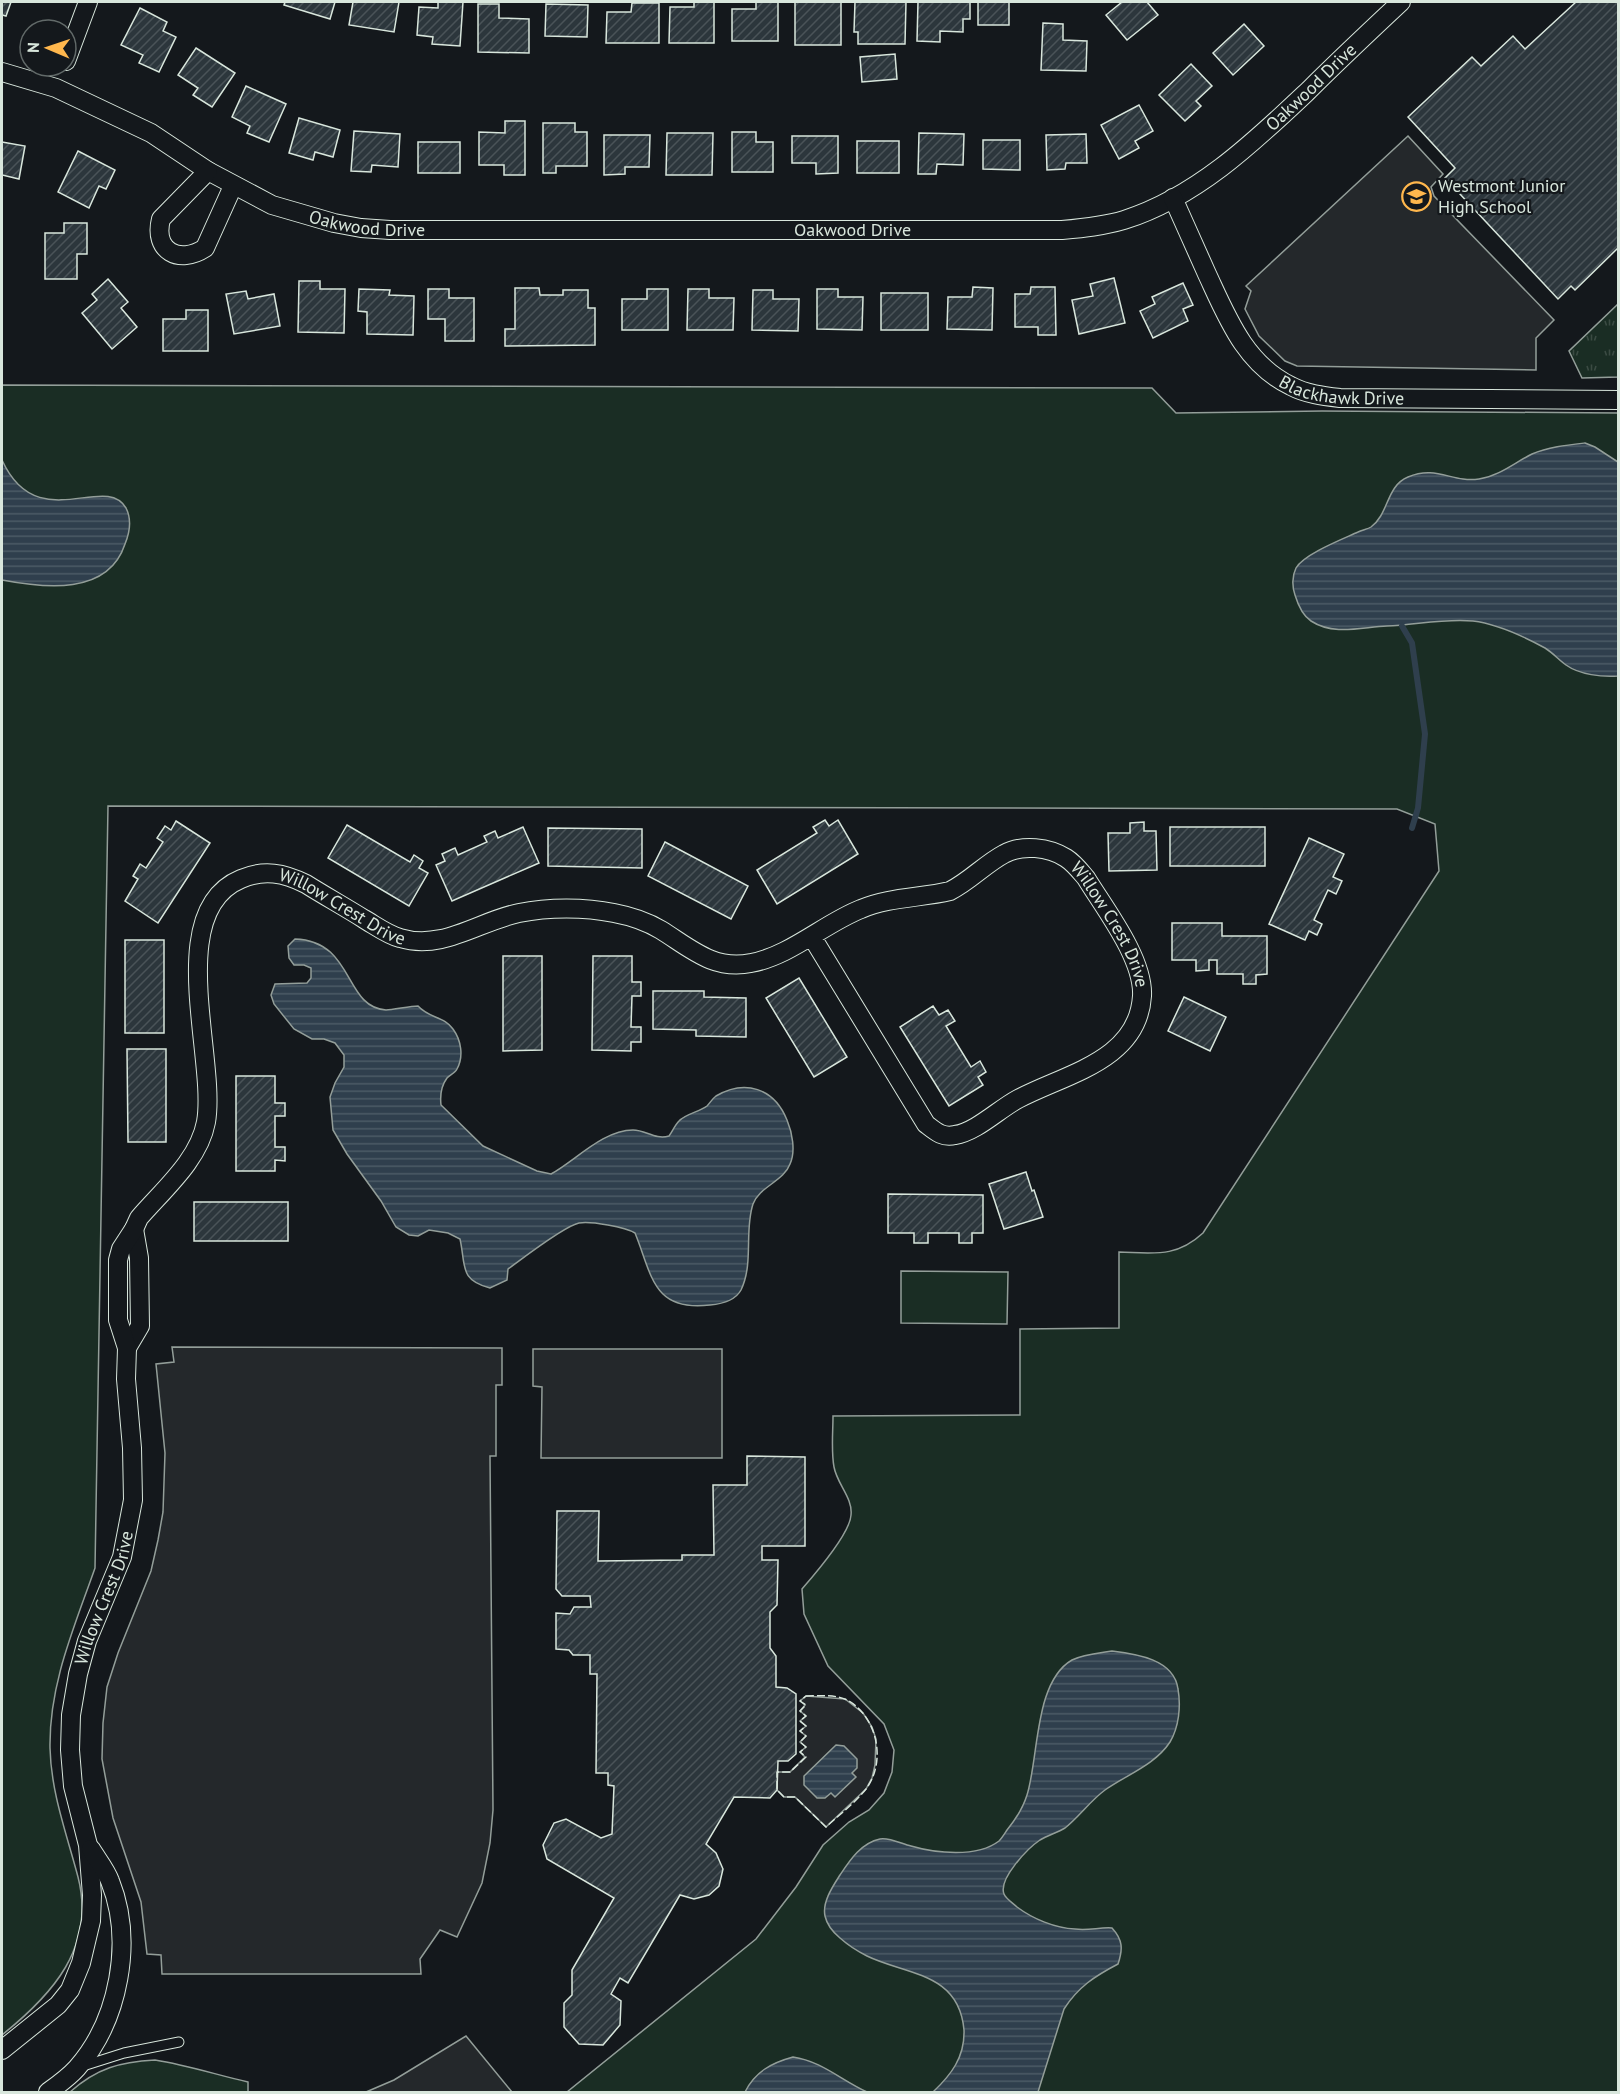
<svg xmlns="http://www.w3.org/2000/svg" width="1620" height="2094" font-family="'PT Sans',sans-serif">
<style>
.grass{fill:#1a2d24;stroke:#939e99;stroke-width:1.5}
.park{fill:url(#park-tufts);stroke:#939e99;stroke-width:1.5}
.parking{fill:#24282b;stroke:#939e99;stroke-width:1.5}
.water{fill:url(#water-rules);stroke:#939e99;stroke-width:1.5}
.lines{fill:none;stroke-linecap:round;stroke-linejoin:round}
.stream{stroke:#2f3f4d;stroke-width:6}
.building{fill:url(#building-hatch);stroke:#d8e6dc;stroke-width:1.5}
.service-casing{stroke:#d8e6dc;stroke-width:11}
.minor-casing{stroke:#d8e6dc;stroke-width:20}
.service{stroke:#14181c;stroke-width:9}
.minor{stroke:#14181c;stroke-width:18}
.fence{stroke:#d8e6dc;stroke-width:1.5;stroke-dasharray:8 3;stroke-linecap:butt}
.labels{text-anchor:middle;stroke-width:4.5;stroke-linejoin:round;paint-order:stroke}
.street-label{font-size:18px;fill:#d8e6dc;stroke:#14181c}
.poi-label{font-size:18px;fill:#d8e6dc;stroke:#14181c;text-anchor:start}
</style>
<defs>
<pattern id="park-tufts" width="24" height="20" patternUnits="userSpaceOnUse" patternTransform="scale(1.5)"><rect width="24" height="20" fill="#1a2d24"/><path d="M3 7l-1-3M5 7V3M7 7l1-3M15 17l-1-3M17 17v-4M19 17l1-3" fill="none" stroke="#3b4b43"/></pattern>
<pattern id="water-rules" width="6" height="5" patternUnits="userSpaceOnUse" patternTransform="scale(1.5)"><rect width="6" height="5" fill="#2f3f4d"/><path d="M0 2.5h6" fill="none" stroke="#4c5b66"/></pattern>
<pattern id="building-hatch" width="6" height="6" patternUnits="userSpaceOnUse" patternTransform="scale(1.5)"><rect width="6" height="6" fill="#2c363c"/><path d="M-1 1l2-2M0 6l6-6M5 7l2-2" fill="none" stroke="#4a5358"/></pattern>
</defs>
<rect width="100%" height="100%" fill="#14181c"/>
<!-- grass -->
<g class="grass">
<path d="M2 385 1152 388 1176 413 1322 411 1618 413V2092H567L756 1939 796 1887 823 1845 849 1822 869 1810 884 1793 892 1772 894 1750 884 1724 828 1666 804 1614 802 1589C815 1574 850 1534 851 1515 853 1498 837 1484 834 1467 831 1451 833 1432 833 1416L1020 1415V1329L1119 1328V1252C1154 1253 1176 1258 1203 1233L1439 871 1435 824 1397 809 108 806 95 1568C74 1628 49 1684 50 1748 51 1793 67 1835 78 1877 96 1947 52 1995 2 2035Z"/>
<polygon points="901,1271 1008,1272 1007,1324 901,1323"/>
<path d="M155 2060C187 2065 217 2075 248 2082V2092H70C97 2068 120 2062 155 2060Z"/>
</g>
<!-- park -->
<polygon class="park" points="1618,304 1618,377 1582,378 1569,351"/>
<!-- parking -->
<g class="parking">
<polygon points="1408,136 1443,174 1431,187 1434,196 1554,320 1536,338 1536,370 1297,366 1285,361 1259,336 1245,309 1251,291 1246,286"/>
<polygon points="172,1347 502,1348 502,1385 496,1385 496,1456 490,1456 493,1810 490,1843 482,1883 457,1937 440,1930 420,1959 421,1974 162,1974 161,1955 147,1954 141,1902 113,1818 102,1759 103,1723 107,1687 118,1653 151,1571 158,1540 163,1512 165,1453 156,1364 174,1362"/>
<polygon points="533,1349 722,1349 722,1458 541,1458 542,1387 533,1386"/>
<polygon points="806,1696 845,1699 863,1713 872,1727 876,1739 875,1765 872,1778 866,1789 826,1827 795,1797 784,1797 777,1790 777,1772 790,1772 805,1757 800,1752 806,1747 800,1742 806,1736 800,1731 806,1726 800,1721 806,1716 800,1711 805,1705 800,1701"/>
<polygon points="466,2036 512,2092 366,2092 394,2080"/>
</g>
<!-- water -->
<g class="water">
<path d="M1585 443 1595 447 1618 462V676C1602 677 1580 675 1566 665 1559 660 1553 653 1545 648 1523 636 1498 624 1473 621 1445 618 1415 625 1387 626 1362 627 1334 636 1311 621 1302 615 1298 605 1295 595 1292 587 1292 576 1296 568 1304 554 1343 539 1358 532 1362 530 1368 529 1371 527 1389 514 1386 486 1408 477 1437 465 1452 483 1479 479 1499 476 1514 463 1532 454 1548 447 1567 445 1585 443Z"/>
<path d="M2 460C37 537 105 472 126 508 132 520 130 532 125 544 108 596 44 588 2 580Z"/>
<path d="M295 939C355 941 343 1007 386 1010 393 1010 410 1006 418 1006 430 1019 444 1016 453 1029 461 1040 464 1056 457 1069 455 1073 450 1075 447 1078 441 1086 440 1096 441 1105L483 1146 537 1171 551 1174C575 1161 603 1130 633 1130 646 1130 655 1140 669 1136 672 1132 675 1125 679 1121 685 1114 699 1112 707 1106 710 1103 712 1099 716 1096 745 1079 774 1088 787 1120 792 1132 796 1151 790 1164 784 1181 759 1187 753 1204 744 1231 754 1263 741 1290 735 1301 721 1304 710 1305 652 1312 652 1274 635 1233 625 1227 591 1221 579 1223 564 1226 522 1259 508 1269L507 1280 490 1288C459 1280 466 1266 460 1239L448 1233 429 1230 418 1236 409 1235 396 1227 381 1201 347 1154 333 1130 330 1097 335 1083 344 1067V1055L335 1043 324 1039H312L294 1029 274 1004 271 995 275 984 307 983 311 978V968L304 965H294L289 958 288 946Z"/>
<path d="M1112 1651C1136 1654 1174 1659 1178 1689 1181 1706 1179 1727 1170 1742 1155 1765 1126 1775 1105 1790 1090 1801 1079 1817 1065 1828 1057 1833 1048 1835 1040 1840 1028 1848 998 1879 1004 1894 1006 1899 1013 1903 1017 1907 1033 1919 1055 1928 1075 1929 1088 1931 1100 1927 1112 1928 1123 1940 1123 1949 1118 1964 1095 1976 1078 1987 1064 2009L1038 2092H933C951 2075 965 2057 964 2030 959 1972 906 1975 867 1956 857 1951 849 1946 840 1938 834 1933 827 1925 825 1916 822 1902 833 1886 840 1875 850 1860 861 1843 880 1839 889 1837 902 1844 911 1846 935 1853 977 1858 999 1841 1002 1838 1005 1833 1007 1830 1016 1819 1023 1808 1027 1795 1039 1757 1034 1682 1072 1660 1084 1654 1100 1653 1112 1651Z"/>
<polygon points="836,1745 844,1746 857,1759 857,1768 852,1773 856,1777 835,1797 831,1793 825,1798 817,1798 804,1785 804,1776"/>
<path d="M793 2057C821 2061 841 2080 867 2092H745C755 2072 771 2063 793 2057Z"/>
</g>
<g class="lines">
<!-- stream -->
<polyline class="stream" points="1402,626 1412,643 1425,734 1418,808 1412,828"/>
</g>
<!-- building -->
<g class="building">
<polygon points="2,2 11,2 6,16 2,15"/>
<polygon points="285,2 335,2 330,19 284,5"/>
<polygon points="353,2 399,2 394,32 349,25"/>
<polygon points="438,2 463,2 460,46 432,44 433,37 417,35 419,7 438,8"/>
<polygon points="694,2 714,2 714,43 669,43 670,7 694,7"/>
<polygon points="756,2 778,2 778,41 732,41 732,9 756,9"/>
<rect x="795" y="2" width="46" height="43"/>
<polygon points="855,2 906,2 905,44 858,44 858,32 854,32"/>
<polygon points="918,2 970,2 970,19 963,19 963,32 940,31 940,42 917,41"/>
<rect x="978" y="2" width="31" height="23"/>
<polygon points="1122,2 1147,2 1158,15 1127,40 1106,15"/>
<polygon points="1576,2 1618,2 1618,248 1575,290 1571,286 1558,299 1445,178 1455,168 1408,117 1472,57 1481,66 1513,36 1525,49"/>
<polygon points="632,3 659,3 659,43 606,43 607,12 631,12"/>
<polygon points="478,4 499,4 499,18 529,19 529,53 478,52"/>
<polygon points="546,4 588,5 587,37 545,36"/>
<polygon points="140,8 167,22 163,31 176,37 159,72 139,63 143,55 121,45"/>
<polygon points="1043,23 1063,24 1063,40 1087,41 1086,71 1041,70"/>
<polygon points="1244,24 1264,46 1233,75 1213,53"/>
<polygon points="196,48 235,73 212,107 193,95 198,88 178,75"/>
<polygon points="895,54 897,79 862,82 860,57"/>
<polygon points="1191,64 1212,86 1196,101 1201,106 1185,121 1159,95"/>
<polygon points="246,86 286,104 269,142 247,133 250,126 232,117"/>
<polygon points="1139,105 1153,131 1135,141 1139,148 1119,159 1101,125"/>
<polygon points="299,118 340,130 333,157 315,152 313,160 289,153"/>
<polygon points="505,121 525,121 525,175 504,175 504,165 479,165 479,132 505,133"/>
<polygon points="543,123 575,123 575,132 587,132 587,166 556,166 556,173 543,173"/>
<polygon points="354,131 400,134 398,167 372,165 371,172 351,171"/>
<polygon points="732,132 756,132 756,142 773,142 773,172 732,172"/>
<polygon points="667,133 713,133 712,175 666,175"/>
<polygon points="919,133 964,134 963,165 937,164 936,174 918,174"/>
<polygon points="1086,134 1087,163 1066,163 1065,169 1047,170 1046,135"/>
<polygon points="604,135 650,135 649,167 625,167 625,174 604,175"/>
<polygon points="792,136 838,136 838,173 816,174 816,163 792,163"/>
<polygon points="983,140 1020,140 1020,170 983,169"/>
<rect x="857" y="141" width="42" height="32"/>
<polygon points="2,142 25,146 19,179 2,175"/>
<rect x="418" y="142" width="42" height="31"/>
<polygon points="78,151 115,170 106,189 99,186 89,208 58,192"/>
<polygon points="64,223 87,223 87,254 77,254 77,279 45,279 45,233 64,233"/>
<polygon points="1114,278 1125,323 1079,334 1072,300 1093,296 1090,284"/>
<polygon points="108,279 128,302 121,308 137,327 112,349 82,313 97,300 92,294"/>
<polygon points="299,281 320,281 320,289 345,289 344,333 298,332"/>
<polygon points="1183,283 1193,305 1183,309 1188,321 1153,338 1140,311 1155,304 1152,297"/>
<polygon points="973,287 993,288 992,330 947,329 948,297 972,297"/>
<polygon points="1031,287 1055,287 1056,335 1038,335 1038,327 1015,327 1015,294 1030,294"/>
<polygon points="515,288 539,288 540,295 563,295 563,290 588,290 588,308 595,308 595,345 505,346 505,329 515,329"/>
<polygon points="359,289 390,290 389,295 414,296 413,335 367,334 367,312 358,311"/>
<polygon points="428,289 449,289 449,298 474,298 474,341 445,341 445,319 428,319"/>
<polygon points="647,289 668,289 668,330 622,330 622,299 647,299"/>
<polygon points="688,289 709,289 709,298 734,298 733,330 687,330"/>
<polygon points="817,289 838,289 838,297 863,297 862,330 817,329"/>
<polygon points="753,290 773,290 773,299 799,299 798,331 752,330"/>
<polygon points="246,291 248,299 274,294 280,326 234,334 226,294"/>
<rect x="881" y="293" width="47" height="37"/>
<polygon points="186,310 208,310 208,351 163,351 163,319 186,319"/>
<polygon points="825,820 829,826 838,820 858,854 777,904 757,870 817,833 813,827"/>
<polygon points="176,821 210,843 158,923 125,901 138,879 133,876 140,864 146,868 163,842 157,838 165,826 171,830"/>
<polygon points="1144,822 1144,831 1156,831 1157,870 1109,871 1108,833 1130,833 1130,823"/>
<polygon points="347,825 410,862 414,855 423,861 419,868 428,873 409,906 328,858"/>
<polygon points="523,827 539,863 452,901 436,865 445,861 442,854 455,848 458,855 487,842 484,836 495,831 498,838"/>
<rect x="1170" y="827" width="95" height="39"/>
<polygon points="548,828 642,829 642,868 548,866"/>
<polygon points="1309,838 1344,854 1333,877 1342,881 1336,894 1328,890 1314,920 1322,924 1317,935 1309,931 1305,940 1269,924"/>
<polygon points="665,842 748,886 731,919 648,876"/>
<polygon points="1172,923 1222,923 1222,936 1267,936 1267,974 1256,975 1256,984 1243,984 1243,974 1217,974 1217,960 1209,960 1209,970 1196,971 1196,960 1172,960"/>
<rect x="125" y="940" width="39" height="93"/>
<polygon points="503,956 542,956 542,1050 503,1051"/>
<polygon points="593,956 632,956 632,982 641,982 641,996 632,996 631,1027 641,1027 641,1042 631,1042 631,1051 592,1050"/>
<polygon points="799,978 847,1057 814,1077 766,998"/>
<polygon points="653,991 704,991 704,997 746,998 746,1037 696,1036 696,1030 653,1029"/>
<polygon points="1184,997 1226,1017 1210,1051 1168,1031"/>
<polygon points="933,1006 939,1015 948,1010 955,1021 946,1026 971,1067 980,1061 986,1072 978,1077 983,1085 949,1106 900,1027"/>
<polygon points="127,1049 166,1049 166,1142 128,1142"/>
<polygon points="236,1076 275,1076 275,1103 285,1103 285,1116 275,1116 275,1147 285,1147 285,1161 275,1160 275,1171 236,1171"/>
<polygon points="1026,1172 1032,1191 1034,1190 1043,1217 1004,1229 989,1184"/>
<polygon points="888,1194 983,1195 983,1233 972,1233 972,1243 959,1243 959,1233 928,1233 928,1243 914,1243 914,1233 888,1233"/>
<rect x="194" y="1202" width="94" height="39"/>
<polygon points="747,1456 805,1457 805,1546 762,1546 762,1560 778,1560 777,1605 770,1612 770,1648 776,1656 776,1687 787,1688 796,1694 796,1754 788,1761 778,1761 777,1790 770,1798 734,1797 706,1844 716,1853 723,1869 719,1886 709,1895 694,1899 680,1895 628,1983 620,1978 611,1994 621,2001 620,2025 603,2045 579,2044 564,2027 564,2003 572,1995 572,1970 614,1898 547,1859 543,1845 554,1823 566,1819 601,1838 612,1834 614,1786 608,1785 608,1773 596,1773 597,1674 590,1674 590,1655 573,1655 569,1650 556,1649 556,1613 570,1614 574,1607 591,1607 590,1596 562,1596 556,1589 557,1511 599,1511 598,1561 682,1560 682,1555 714,1555 713,1485 747,1485"/>
</g>
<g class="lines">
<defs>
<polyline id="service" points="83,2066 124,2053 179,2042"/>
<g id="minor">
<polyline points="66,61 88,2"/>
<path id="s1" d="M2 72 56 88 151 133 208 171 272 205 334 223 361 228 390 230H1062C1083 228 1104 226 1124 220 1197 197 1255 141 1309 90 1339 60 1370 31 1401 2"/>
<path d="M208 171 161 219C153 251 179 265 205 248L233 186"/>
<path id="s2" d="M1173 198C1184 223 1196 249 1207 274 1227 317 1245 364 1291 386 1306 394 1323 396 1340 398L1618 400"/>
<polyline points="127,1348 140,1326 139,1258 134,1229"/>
<path id="s3" d="M2 2050 58 2005 70 1990 81 1963 91 1921 92 1895 88 1845 73 1786 70 1750 71 1715 78 1674 87 1641 122 1557 133 1500 132 1448 126 1379 127 1348 118 1320V1260L121 1249 134 1229 139 1218C163 1190 199 1160 206 1122 217 1059 163 911 241 879 264 869 284 873 306 884 325 896 345 907 364 919 376 926 388 935 400 938 443 951 479 921 519 913 548 907 585 907 614 913 630 916 646 921 661 930 690 948 714 971 751 963 790 956 825 923 861 909 889 897 921 898 950 891 970 881 985 864 1004 854 1022 844 1049 847 1066 858 1074 863 1080 871 1086 878 1105 909 1144 959 1142 996 1138 1061 1065 1074 1018 1099 999 1109 976 1132 955 1135 942 1138 935 1131 926 1124L812 937"/>
<path d="M48 2092C58 2085 68 2078 77 2068 119 2020 134 1941 110 1881 106 1870 97 1859 91 1849"/>
</g>
</defs>
<!-- service casing -->
<use href="#service" class="service-casing"/>
<!-- minor casing -->
<use href="#minor" class="minor-casing"/>
<!-- service -->
<use href="#service" class="service"/>
<!-- minor -->
<use href="#minor" class="minor"/>
<!-- fence -->
<path class="fence" d="M806 1696C818 1696 835 1694 847 1700 877 1716 887 1761 866 1789 855 1803 839 1815 826 1827L795 1797H784L777 1790V1772H790L806 1757 800 1752 806 1747 800 1742 806 1736 800 1731 806 1726 800 1721 806 1716 800 1711 806 1705 800 1701Z"/>
</g>
<!-- icons -->
<defs>
<symbol id="school-ring" viewBox="-11 -11 22 22"><circle r="9.5" fill="#14181c" stroke="#ffb74d" stroke-width="1.5"/><path d="M0-5L7-2L0 1L-7-2ZM-4 1L0 2.5L4 1V4Q0 6-4 4Z" fill="#ffb74d"/></symbol>
</defs>
<g fill-rule="evenodd">
<use href="#school-ring" x="1400" y="180" width="33" height="33"/>
</g>
<g class="labels">
<!-- street labels -->
<g class="street-label">
<text dy="6" stroke="none"><textPath href="#s1" startOffset="1390">Oakwood Drive</textPath></text>
<text dy="6" stroke="none"><textPath href="#s1" startOffset="400">Oakwood Drive</textPath></text>
<text dy="6" stroke="none"><textPath href="#s1" startOffset="886">Oakwood Drive</textPath></text>
<text dy="6" stroke="none"><textPath href="#s2" startOffset="278">Blackhawk Drive</textPath></text>
<text dy="6" stroke="none"><textPath href="#s3" startOffset="1374">Willow Crest Drive</textPath></text>
<text dy="6" stroke="none"><textPath href="#s3" startOffset="2234">Willow Crest Drive</textPath></text>
<text dy="6" stroke="none"><textPath href="#s3" startOffset="494">Willow Crest Drive</textPath></text>
</g>
<!-- poi labels -->
<g class="poi-label">
<text x="1438" y="192">Westmont Junior<tspan x="1438" dy="21">High School</tspan></text>
</g>
</g>
<!-- border -->
<rect width="1620" height="2094" fill="none" stroke="#d8e6dc" stroke-width="6"/>
<!-- north arrow -->
<g transform="translate(48 48) rotate(272)"><circle r="28" fill="#14181c" stroke="#626a69" stroke-width="1.5"/>
<path d="M0-4.5L10 22L0 15L-10 22Z" fill="#ffb74d"/>
<text y="-9" font-size="16" font-weight="bold" text-anchor="middle" fill="#d8e6dc">N</text>
</g>
</svg>
